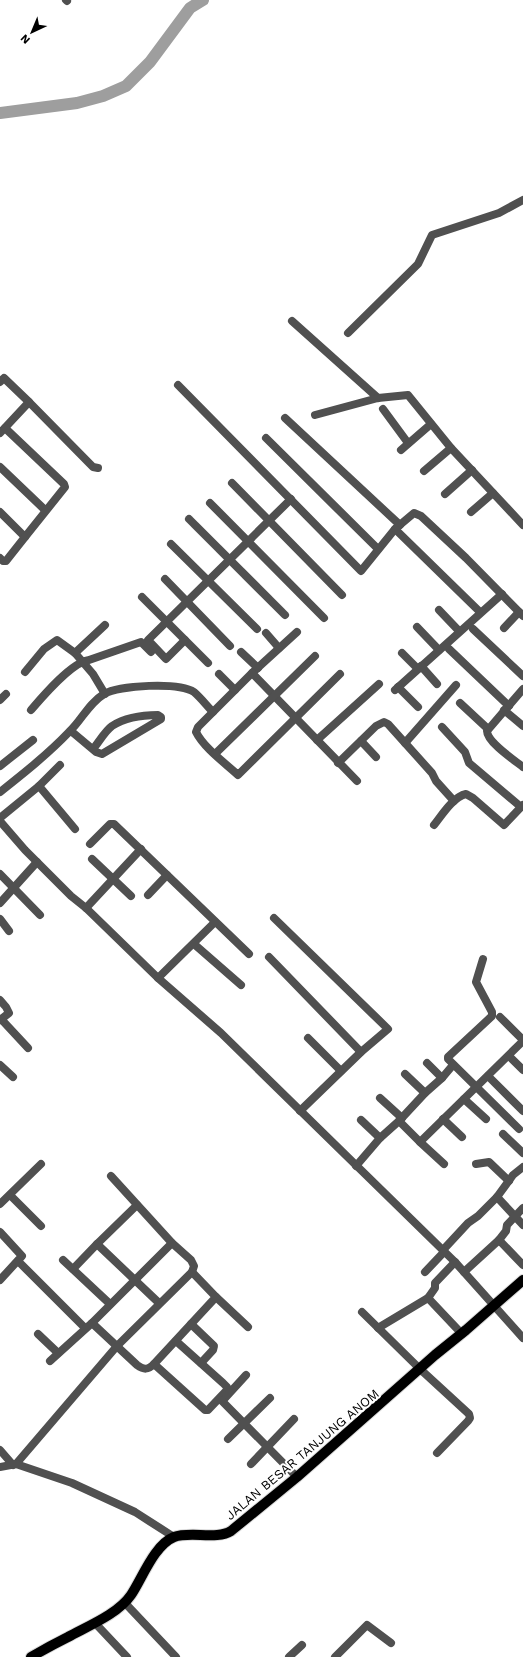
<svg xmlns="http://www.w3.org/2000/svg" width="523" height="1657" font-family="'Work Sans',sans-serif">
<style>
.lines{fill:none;stroke-linecap:round;stroke-linejoin:round}
.river{stroke:#9e9e9e;stroke-width:12}
.major-casing{stroke:#dbdbdb;stroke-width:12}
.minor{stroke:#505050;stroke-width:8}
.major{stroke:#000;stroke-width:10}
.labels{text-anchor:middle;stroke-width:4;stroke-linejoin:round;paint-order:stroke}
.street-label{font-size:13px;fill:#000;stroke:#fff}
</style>
<rect width="100%" height="100%" fill="#fff"/>
<g class="lines">
<!-- river -->
<polyline class="river" points="0,113 77,103 103,96 126,86 150,62 190,8 203,0"/>
<defs>
<path id="major" d="M31 1657C43 1650 56 1643 68 1637 88 1626 118 1614 131 1595 142 1579 154 1545 174 1537 190 1531 217 1540 231 1531L297 1477 435 1355 466 1330 523 1280"/>
</defs>
<!-- major casing -->
<use href="#major" class="major-casing"/>
<!-- minor -->
<g class="minor">
<polyline points="66,0 67,1"/>
<polyline points="292,321 378,398"/>
<polyline points="348,333 418,264 432,235 499,213 523,200"/>
<polyline points="0,382 4,378 29,402 0,433"/>
<polyline points="178,385 361,571 395,529 414,513 421,516 466,558 523,616"/>
<polyline points="29,402 93,467 98,468"/>
<polyline points="383,409 408,443"/>
<polyline points="315,415 378,398 408,395 451,448 523,525"/>
<polyline points="285,418 400,525"/>
<polyline points="266,438 378,549"/>
<polyline points="401,450 431,424"/>
<polyline points="0,467 45,510"/>
<polyline points="424,471 451,448"/>
<polyline points="232,483 342,595"/>
<polyline points="445,494 472,470"/>
<polyline points="210,503 324,618"/>
<polyline points="0,512 25,537 65,487 64,484 5,428"/>
<polyline points="471,512 493,493"/>
<polyline points="189,519 285,615"/>
<polyline points="395,529 480,612"/>
<polyline points="171,544 257,629"/>
<polyline points="0,558 3,561 6,561 25,537"/>
<polyline points="165,579 230,646"/>
<polyline points="142,597 208,663"/>
<polyline points="439,610 459,631"/>
<polyline points="417,627 439,650"/>
<polyline points="504,628 519,612"/>
<polyline points="473,629 523,676"/>
<path d="M297 632 252 673 198 727 196 732C204 748 225 763 238 775L340 674"/>
<polyline points="266,633 279,648"/>
<polyline points="185,640 166,659 148,640 291,499"/>
<polyline points="449,649 509,706"/>
<polyline points="241,652 258,668"/>
<polyline points="75,653 105,625"/>
<polyline points="402,653 418,669"/>
<polyline points="421,666 437,684"/>
<polyline points="25,672 44,649 57,640 75,653 93,674 105,694"/>
<polyline points="252,673 357,781"/>
<polyline points="219,674 235,690"/>
<polyline points="398,687 418,707"/>
<path d="M523 689 487 731C487 742 514 760 523 767"/>
<polyline points="395,690 502,594"/>
<polyline points="0,700 6,694"/>
<polyline points="460,703 488,729"/>
<path d="M31 710C43 696 72 662 89 660L141 642 151 652"/>
<polyline points="504,710 523,726"/>
<polyline points="442,727 465,752 469,763 521,807"/>
<path d="M71 731 96 752 102 754 161 719V717L158 715C142 715 126 717 112 726 105 731 99 742 93 749"/>
<polyline points="317,740 379,684"/>
<polyline points="361,741 376,757"/>
<polyline points="405,743 456,685"/>
<polyline points="215,754 315,656"/>
<polyline points="338,763 376,726 384,722 388,724 432,773 436,781 454,801"/>
<polyline points="0,766 33,740"/>
<polyline points="39,786 75,829"/>
<path d="M0 792C24 773 48 754 69 732 82 720 88 704 104 694 119 685 179 682 194 692 201 698 207 706 213 712"/>
<polyline points="0,818 39,786 60,765"/>
<polyline points="0,821 25,850 71,896 86,908 158,978 221,1033 455,1262 523,1338"/>
<path d="M434 825C442 815 453 797 466 794L473 798 504 825 523 805"/>
<polyline points="90,844 110,824 114,824 249,954"/>
<polyline points="92,859 131,896"/>
<polyline points="0,874 40,915"/>
<polyline points="148,895 167,875"/>
<polyline points="0,903 37,862"/>
<polyline points="86,908 141,849"/>
<polyline points="274,918 388,1029 361,1052 300,1111"/>
<polyline points="0,919 9,931"/>
<polyline points="194,944 241,985"/>
<polyline points="269,957 361,1052"/>
<polyline points="483,959 476,982 492,1012 492,1016 448,1057 448,1059 519,1129"/>
<polyline points="158,978 215,922"/>
<polyline points="0,1000 6,1007 9,1013 0,1020"/>
<polyline points="500,1017 523,1040"/>
<polyline points="1,1019 28,1048"/>
<polyline points="308,1038 341,1071"/>
<polyline points="509,1056 523,1070"/>
<polyline points="427,1063 442,1078"/>
<polyline points="0,1065 13,1077"/>
<polyline points="405,1074 425,1093"/>
<polyline points="488,1076 523,1111"/>
<polyline points="380,1098 402,1118"/>
<polyline points="464,1099 486,1119"/>
<polyline points="443,1119 462,1137"/>
<polyline points="361,1120 380,1138"/>
<polyline points="399,1121 425,1093 442,1078 453,1065"/>
<polyline points="503,1134 523,1153"/>
<polyline points="420,1142 444,1164"/>
<polyline points="476,1164 489,1162 509,1181"/>
<polyline points="356,1166 380,1138 399,1121 420,1142 523,1041"/>
<polyline points="10,1195 41,1226"/>
<polyline points="497,1197 523,1225"/>
<polyline points="0,1204 41,1164"/>
<polyline points="0,1232 22,1256 0,1280"/>
<polyline points="499,1240 523,1265"/>
<polyline points="97,1244 159,1303"/>
<polyline points="443,1250 468,1223 478,1216 497,1197 513,1175 523,1167"/>
<polyline points="63,1260 110,1304"/>
<polyline points="18,1261 85,1328"/>
<polyline points="73,1269 97,1244 137,1205"/>
<polyline points="425,1272 444,1252"/>
<polyline points="464,1272 499,1240 506,1231 507,1225 523,1208"/>
<polyline points="216,1297 248,1327"/>
<polyline points="428,1298 462,1334"/>
<polyline points="362,1312 420,1369 469,1414 470,1418 468,1421 437,1453"/>
<path d="M92 1323 137 1365C144 1370 148 1370 154 1364L216 1297 192 1272"/>
<polyline points="191,1324 214,1346 213,1350 201,1363"/>
<polyline points="378,1328 428,1298 435,1288 435,1283 455,1262"/>
<polyline points="38,1334 58,1353"/>
<polyline points="50,1361 92,1323 172,1243"/>
<polyline points="154,1364 205,1410 208,1410 227,1390 227,1387 223,1383 176,1341"/>
<polyline points="225,1398 246,1375"/>
<polyline points="222,1401 297,1477"/>
<polyline points="228,1439 270,1398"/>
<polyline points="0,1450 13,1465"/>
<polyline points="16,1464 117,1346 192,1272 194,1266 191,1260 172,1243 111,1176"/>
<polyline points="251,1464 294,1419"/>
<polyline points="0,1467 16,1464 72,1483 135,1512 174,1537"/>
<polyline points="125,1603 176,1657"/>
<polyline points="95,1623 127,1657"/>
<polyline points="289,1657 302,1645"/>
<polyline points="335,1657 367,1625 391,1643"/>
</g>
<!-- major -->
<use href="#major" class="major"/>
</g>
<g class="labels">
<!-- street labels -->
<g class="street-label">
<text transform="translate(302 1454) rotate(-40)" y="5">JALAN BESAR TANJUNG ANOM</text>
</g>
</g>
<!-- north arrow -->
<g transform="translate(32 32) rotate(224)" stroke="#ffffff" stroke-width="3" paint-order="stroke">
<path d="M0-3L7 15L0 10L-7 15Z" fill="#000000"/>
<text y="-6" font-size="11" font-weight="bold" text-anchor="middle" fill="#000000">N</text>
</g>
</svg>
